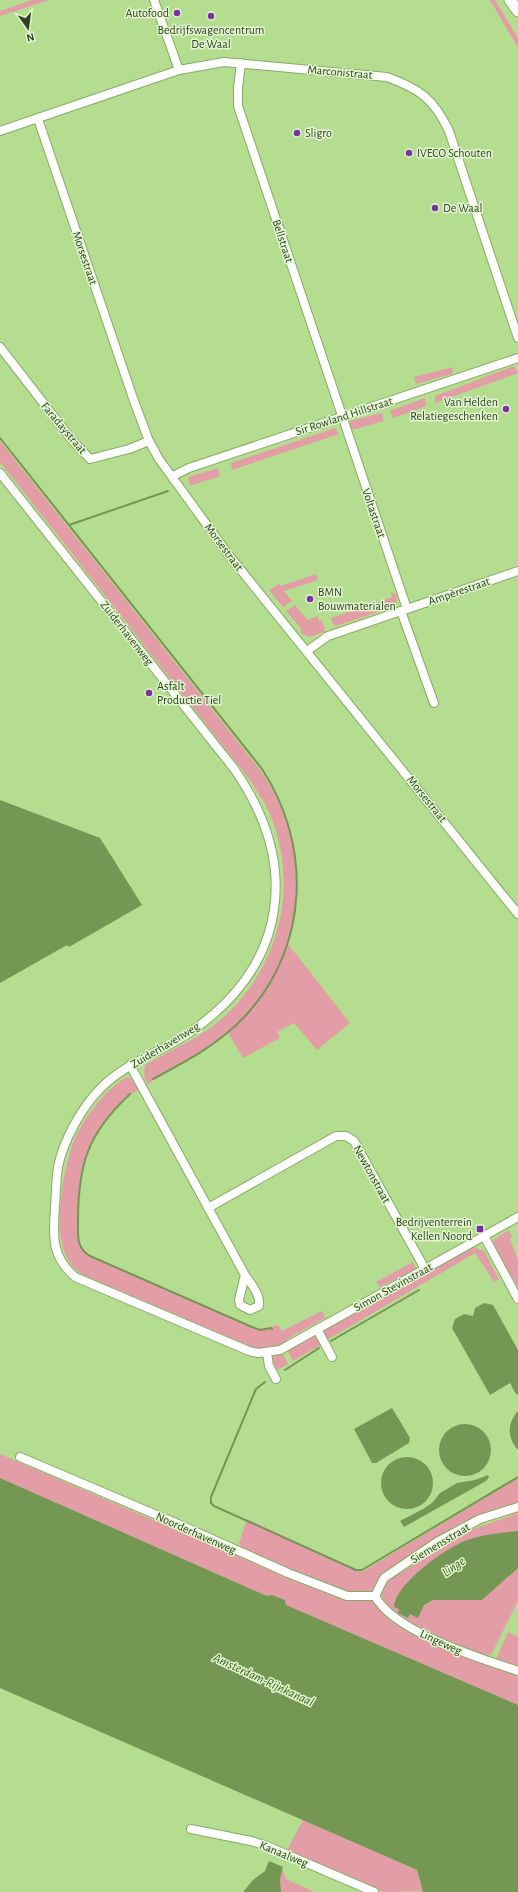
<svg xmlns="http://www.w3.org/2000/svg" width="518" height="1892" font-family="'Alegreya Sans',sans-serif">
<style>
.green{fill:#e39da6}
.water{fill:#749753}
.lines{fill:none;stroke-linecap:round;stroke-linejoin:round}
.stream{stroke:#749753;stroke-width:2}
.minor-casing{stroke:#86ac62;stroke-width:10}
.secondary-casing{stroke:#86ac62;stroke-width:13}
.minor{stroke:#fff;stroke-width:8}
.secondary{stroke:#fff;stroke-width:11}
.poi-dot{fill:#7b31a3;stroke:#e1f6d0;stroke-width:1.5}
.labels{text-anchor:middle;stroke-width:3;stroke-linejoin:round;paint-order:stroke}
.poi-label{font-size:12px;fill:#314122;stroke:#e1f6d0;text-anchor:start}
.street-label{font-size:12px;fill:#314122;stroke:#e1f6d0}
.water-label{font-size:13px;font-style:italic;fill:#3a5b11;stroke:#e1f6d0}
</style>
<rect width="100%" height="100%" fill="#b4dd90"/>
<!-- green -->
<g class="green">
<polygon points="32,0 49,0 0,16 0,11"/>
<polygon points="490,0 495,0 518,38 518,48"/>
<polygon points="514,366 518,373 435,403 435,396"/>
<polygon points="453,367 452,374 416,384 414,377"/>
<polygon points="425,398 426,406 393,418 390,411"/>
<polygon points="382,413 384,421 351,430 350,421"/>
<polygon points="335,428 339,434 232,470 231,463"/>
<path d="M0 441 260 770C298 823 306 881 288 944L350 1023 317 1050 294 1023 277 1032 280 1038 243 1058 228 1033 203 1051 147 1084C144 1077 144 1073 145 1065 171 1050 202 1037 225 1016 278 966 298 891 273 822 268 807 258 793 250 780L0 462Z"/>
<polygon points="218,468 220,476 190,486 188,477"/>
<polygon points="316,574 318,580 284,591 292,601 283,607 269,590 279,584 281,586"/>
<path d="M391 592 397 595C398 605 393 610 384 613L381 611 336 626 333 624 331 618 392 597Z"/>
<polygon points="295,605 307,620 318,616 319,621 322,620 325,629 324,632 309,637 302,634 300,627 286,611"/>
<path d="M126 1077 136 1080 141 1088C93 1117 76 1165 79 1219 79 1228 77 1241 83 1249 88 1255 97 1258 104 1261L251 1326 261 1329 278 1325 282 1331 322 1311 325 1318 287 1339 291 1345 277 1352 256 1349 81 1274C71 1267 65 1256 62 1244 55 1218 65 1157 77 1134 90 1110 104 1092 126 1077Z"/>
<polygon points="509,1230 512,1237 510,1239 518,1260 518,1287 495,1248 493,1240"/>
<polygon points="473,1247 484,1251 499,1279 494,1282 475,1253 327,1340 323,1331"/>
<polygon points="413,1262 416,1269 380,1287 376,1282"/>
<polygon points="314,1335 321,1345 293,1361 287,1350"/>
<polygon points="282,1352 288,1364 277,1370 272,1358 277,1354"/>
<polygon points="0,1454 292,1580 348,1601 365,1599 370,1600 377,1605 390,1621 430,1642 518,1677 518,1705 286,1605 285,1600 272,1595 267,1596 0,1478"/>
<path d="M518 1478V1502L458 1525 387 1570C381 1576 379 1582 374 1589 367 1598 346 1592 337 1589L241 1548 239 1543 247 1519 362 1572Z"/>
<path d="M518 1513V1531C481 1535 463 1540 432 1561 424 1567 413 1575 407 1583 402 1591 401 1604 398 1613L408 1618 410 1614 433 1600H481L518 1568V1601L491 1655C481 1657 406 1622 396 1614 392 1611 387 1607 385 1603 380 1596 382 1587 386 1580 411 1570 432 1551 455 1538 475 1527 497 1521 518 1513Z"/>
<polygon points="508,1632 518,1637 518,1667 496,1659"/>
<polygon points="303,1820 417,1870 423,1891 383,1892 287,1850"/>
<polygon points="282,1869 286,1879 314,1892 281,1892 280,1879"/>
</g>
<!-- water -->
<g class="water">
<polygon points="0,800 100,838 142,905 69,947 67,945 0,983"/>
<polygon points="484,1303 493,1305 518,1350 518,1395 516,1394 510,1383 490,1395 452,1328 455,1319 464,1314 473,1316 475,1308"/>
<polygon points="392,1408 410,1438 409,1443 376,1463 372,1463 354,1429"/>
<path d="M518 1411V1450C507 1438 507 1423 518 1411Z"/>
<circle cx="465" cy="1450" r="26"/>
<circle cx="407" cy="1483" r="26"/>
<polygon points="488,1475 489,1477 486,1481 404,1527 400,1521 423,1509 432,1503 440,1493 457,1483 475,1480"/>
<polygon points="0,1478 267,1596 272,1595 285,1600 286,1605 518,1705 518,1892 420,1892 423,1891 417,1870 0,1688"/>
<path d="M518 1531V1568L482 1600H433L424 1605 418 1618 410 1614 408 1618 398 1613 399 1609 394 1607C396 1583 446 1548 467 1540 483 1534 501 1533 518 1531Z"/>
<polygon points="269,1861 283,1867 280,1879 281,1892 243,1892 253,1880 265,1871"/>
</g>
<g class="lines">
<!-- stream -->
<g class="stream">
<path d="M0 438 262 769C312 845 309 945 247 1014 221 1043 187 1061 153 1079"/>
<polyline points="69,525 168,491"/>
<path d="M130 1094C88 1133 78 1164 78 1221 78 1235 76 1248 90 1256L252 1327 260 1330 271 1328 272 1329"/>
<polyline points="331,1341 419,1290"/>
<polyline points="285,1370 319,1348"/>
<polyline points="265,1382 256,1389 211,1497 211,1503 214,1506 356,1570 362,1570 518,1477"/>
</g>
<defs>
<g id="minor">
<polyline points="154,0 179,70"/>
<polyline points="241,63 238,88 238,106 407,609"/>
<polyline points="38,119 134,401 149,441 159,459 228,554 518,914"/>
<path d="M0 131 179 70 224 62 387 77C420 89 434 99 449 131L518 338"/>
<polyline points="0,347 72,440 90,459 129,449 149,441"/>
<path d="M0 473 235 770C300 865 288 963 192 1031 162 1052 126 1062 100 1089 82 1107 63 1141 58 1167 56 1179 56 1194 55 1207 53 1236 51 1256 75 1277L249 1351 258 1353 280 1350 518 1217"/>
<polyline points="173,478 175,475 189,468 518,358"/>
<polyline points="401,611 434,703"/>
<polyline points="307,651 328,636 518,571"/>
<path d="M130 1065 245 1275 239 1300 240 1305 250 1310 259 1306C261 1295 251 1284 245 1275"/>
<polyline points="208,1208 336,1136 346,1136 354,1141 425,1269"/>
<polyline points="484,1236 518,1299"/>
<polyline points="317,1329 332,1357"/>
<polyline points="267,1353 269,1366 276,1379"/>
<polyline points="20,1457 185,1527 288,1573 347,1596 375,1596"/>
<polyline points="375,1596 384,1578 437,1542 480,1519 518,1507"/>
<path d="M375 1596C394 1632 480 1658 518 1671"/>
<polyline points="191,1829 251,1841 267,1846 374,1892"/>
</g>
<polyline id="secondary" points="510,0 518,11"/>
</defs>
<!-- minor casing -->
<use href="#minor" class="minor-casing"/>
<!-- secondary casing -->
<use href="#secondary" class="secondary-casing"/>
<!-- minor -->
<use href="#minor" class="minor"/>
<!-- secondary -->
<use href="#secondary" class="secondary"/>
</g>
<!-- markers -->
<g class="poi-dot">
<circle cx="177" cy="13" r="4"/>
<circle cx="211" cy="16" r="4"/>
<circle cx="297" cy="133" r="4"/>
<circle cx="409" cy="153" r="4"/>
<circle cx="435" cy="208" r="4"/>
<circle cx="506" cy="409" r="4"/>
<circle cx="310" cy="599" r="4"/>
<circle cx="149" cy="693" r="4"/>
<rect x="476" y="1225" width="8" height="8" rx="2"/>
</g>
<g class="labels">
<!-- poi labels -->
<g class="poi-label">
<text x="169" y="17" text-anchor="end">Autofood</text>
<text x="211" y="34" text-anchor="middle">Bedrijfswagencentrum<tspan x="211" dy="14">De Waal</tspan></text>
<text x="305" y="137">Sligro</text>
<text x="417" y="157">IVECO Schouten</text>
<text x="443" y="212">De Waal</text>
<text x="498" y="406" text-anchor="end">Van Helden<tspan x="498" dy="14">Relatiegeschenken</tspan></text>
<text x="318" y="596">BMN<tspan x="318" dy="14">Bouwmaterialen</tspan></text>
<text x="157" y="690">Asfalt<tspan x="157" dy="14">Productie Tiel</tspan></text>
<text x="472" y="1226" text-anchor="end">Bedrijventerrein<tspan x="472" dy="14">Kellen Noord</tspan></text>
</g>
<!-- street labels -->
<g class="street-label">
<text transform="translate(340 72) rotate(5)" y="4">Marconistraat</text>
<text transform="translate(283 241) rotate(72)" y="4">Bellstraat</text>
<text transform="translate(85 258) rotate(71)" y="4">Morsestraat</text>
<text transform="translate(344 416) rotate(-18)" y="4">Sir Rowland Hillstraat</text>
<text transform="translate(64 428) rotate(50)" y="4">Faradaystraat</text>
<text transform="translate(374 513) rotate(71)" y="4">Voltastraat</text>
<text transform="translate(224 547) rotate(53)" y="4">Morsestraat</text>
<text transform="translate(459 591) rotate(-19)" y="4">Ampèrestraat</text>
<text transform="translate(127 633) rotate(52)" y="4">Zuiderhavenweg</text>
<text transform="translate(427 799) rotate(51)" y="4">Morsestraat</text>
<text transform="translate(165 1045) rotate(-31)" y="4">Zuiderhavenweg</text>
<text transform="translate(372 1174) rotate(61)" y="4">Newtonstraat</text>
<text transform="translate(393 1287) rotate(-29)" y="4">Simon Stevinstraat</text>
<text transform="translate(196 1533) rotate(24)" y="4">Noorderhavenweg</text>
<text transform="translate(440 1543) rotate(-31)" y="4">Siemensstraat</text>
<text transform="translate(441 1642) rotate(25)" y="4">Lingeweg</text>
<text transform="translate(284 1854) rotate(22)" y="4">Kanaalweg</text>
</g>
<!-- water labels -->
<g class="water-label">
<text transform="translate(453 1566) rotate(-35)" y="5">Linge</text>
<text transform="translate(264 1679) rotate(25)" y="5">Amsterdam-Rijnkanaal</text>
</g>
</g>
<!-- north arrow -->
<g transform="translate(28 28) rotate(166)" stroke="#e1f6d0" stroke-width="3" paint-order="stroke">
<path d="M0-3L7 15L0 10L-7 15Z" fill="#314122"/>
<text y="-6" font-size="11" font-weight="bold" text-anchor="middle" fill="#314122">N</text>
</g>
</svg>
